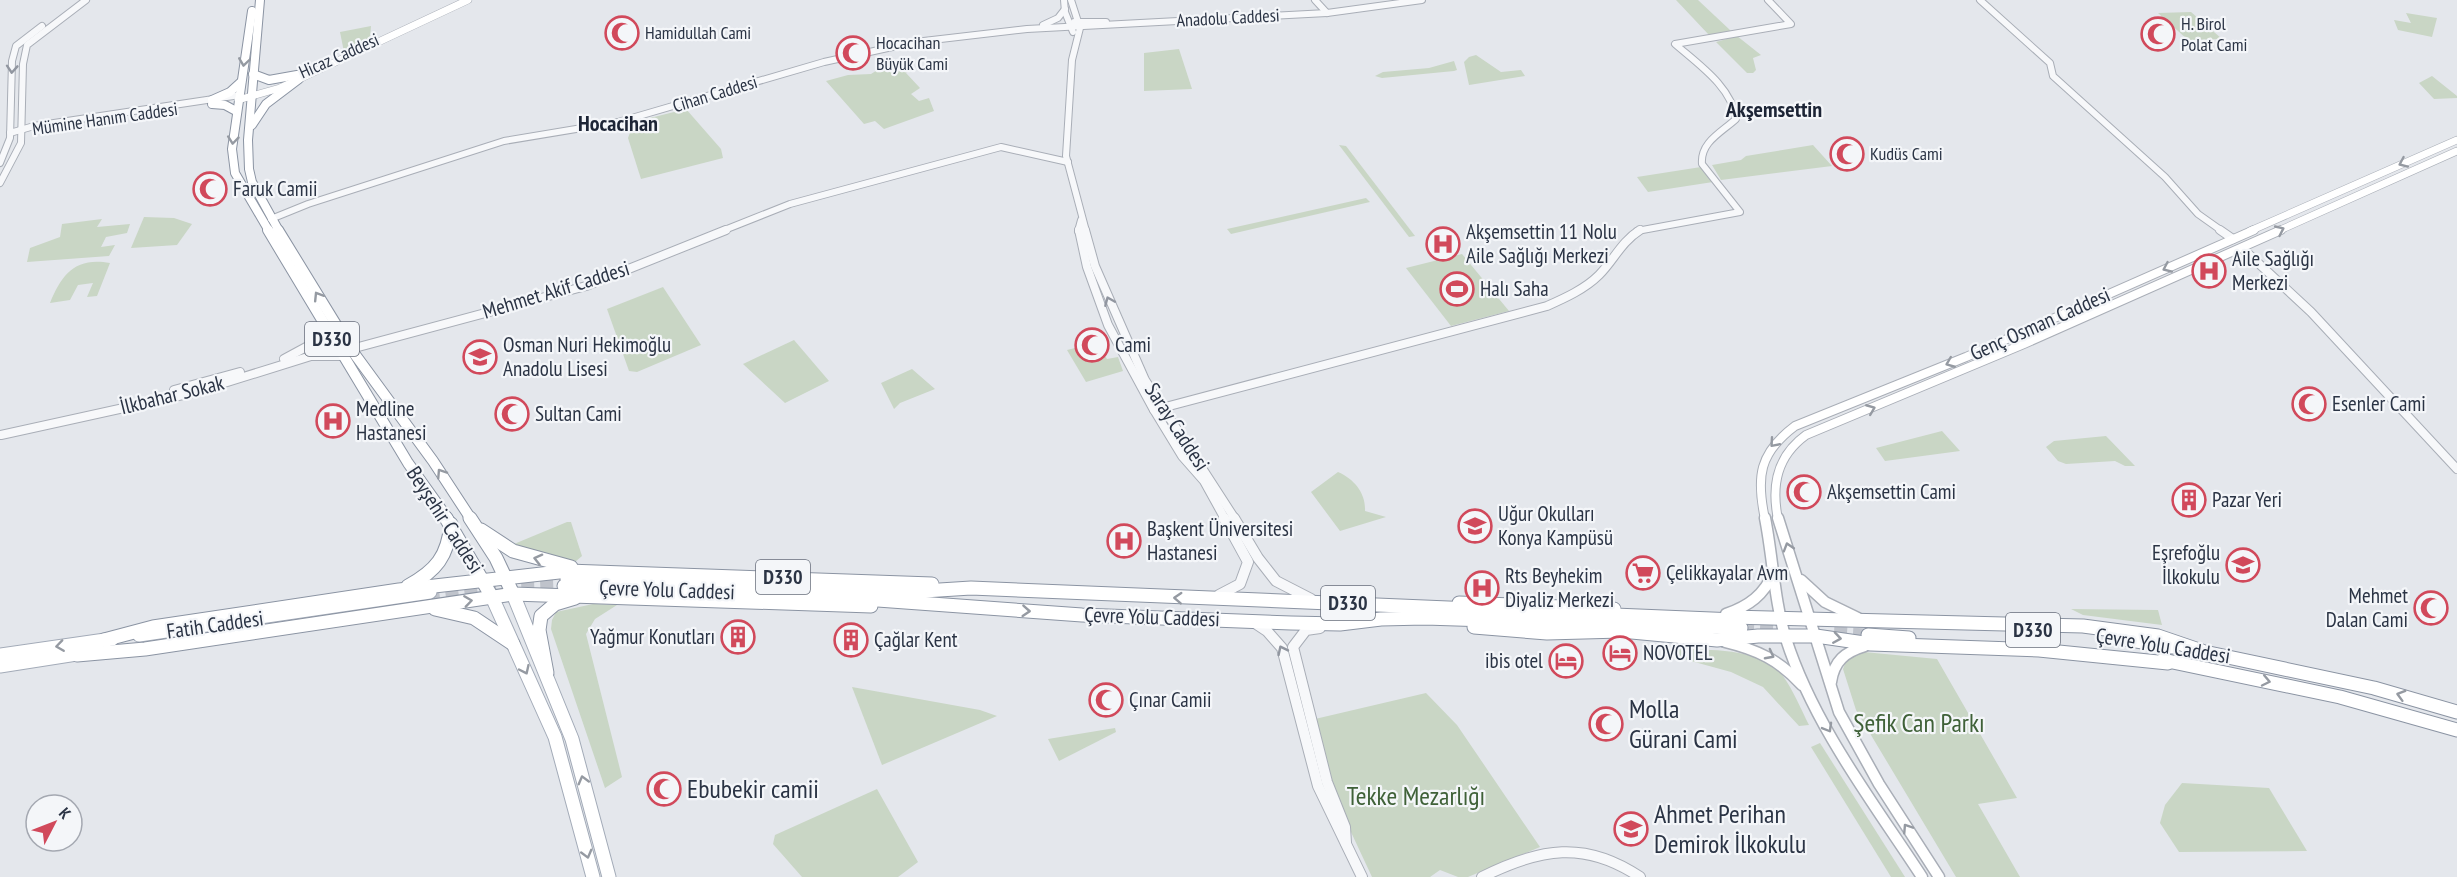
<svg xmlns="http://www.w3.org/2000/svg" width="2457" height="877" font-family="'PT Sans Narrow',sans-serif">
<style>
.green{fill:#c9d6c5}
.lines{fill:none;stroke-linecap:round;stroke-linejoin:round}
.primary-tunnel{stroke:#bfc3cb;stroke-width:13;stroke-dasharray:13 6;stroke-linecap:butt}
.trunk-tunnel{stroke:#bfc3cb;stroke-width:13;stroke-dasharray:13 6;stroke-linecap:butt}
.tertiary-far2-casing{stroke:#a9aeb7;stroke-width:8}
.tertiary-far1-casing{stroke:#a9aeb7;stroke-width:10}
.tertiary-casing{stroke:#a9aeb7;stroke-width:12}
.secondary-far2-casing{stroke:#a9aeb7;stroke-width:8}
.secondary-far1-casing{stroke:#a9aeb7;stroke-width:10}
.secondary-casing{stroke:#a9aeb7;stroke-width:13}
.primary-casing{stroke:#a3abb8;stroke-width:15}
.trunk-far2-casing{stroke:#8b94a3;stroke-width:10}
.trunk-far1-casing{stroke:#8b94a3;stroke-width:12}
.trunk-casing{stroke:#8b94a3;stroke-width:15}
.tertiary-far2{stroke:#f7f8fa;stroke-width:6}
.tertiary-far1{stroke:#f7f8fa;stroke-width:8}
.tertiary{stroke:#f7f8fa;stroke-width:10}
.secondary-far2{stroke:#fff;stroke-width:7}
.secondary-far1{stroke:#fff;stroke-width:8}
.secondary{stroke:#fff;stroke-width:10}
.primary{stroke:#fff;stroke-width:13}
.trunk-far2{stroke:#fff;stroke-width:8}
.trunk-far1{stroke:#fff;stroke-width:10}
.trunk{stroke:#fff;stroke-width:13}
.oneway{stroke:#959aa2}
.oneway2{stroke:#9196a0}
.labels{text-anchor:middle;stroke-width:4.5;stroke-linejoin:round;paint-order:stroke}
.far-street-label{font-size:18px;fill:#2b3445;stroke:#f4f6f9}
.far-poi-label{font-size:18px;fill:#2b3445;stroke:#f4f6f9;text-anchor:start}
.shield{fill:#f4f6f9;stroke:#676e7b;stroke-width:1.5}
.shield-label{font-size:20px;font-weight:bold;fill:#2b3445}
.poi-label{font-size:21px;fill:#2b3445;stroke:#f4f6f9;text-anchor:start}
.street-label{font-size:21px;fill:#2b3445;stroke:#f4f6f9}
.far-district-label{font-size:22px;font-weight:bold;fill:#1d2536;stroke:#f4f6f9}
.near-poi-label{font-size:26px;fill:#2b3445;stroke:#f4f6f9;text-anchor:start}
.near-park-label{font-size:26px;fill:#3f6138;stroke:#f4f6f9}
</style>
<rect width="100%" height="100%" fill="#e4e7ec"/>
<!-- green -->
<g class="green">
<polygon points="1676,0 1698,0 1731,31 1709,35"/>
<polygon points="2191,12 2222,39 2188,40 2158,13"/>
<polygon points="2406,13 2437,18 2432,37 2398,30 2394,20 2411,23"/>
<polygon points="371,26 370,38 344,52 340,32"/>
<polygon points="1737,36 1761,55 1753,58 1756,70 1753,73 1747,73 1716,42"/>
<polygon points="1179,49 1192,89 1144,91 1144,53"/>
<polygon points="1476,55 1501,72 1521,70 1525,76 1469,85 1464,62 1469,57"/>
<polygon points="1454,61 1457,70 1454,71 1382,78 1375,76 1383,72 1429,68"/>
<polygon points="887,64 910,67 906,73 920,88 911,94 919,101 929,98 934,111 884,129 875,121 864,124 826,81 848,75 871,74"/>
<polygon points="2432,76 2457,96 2457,98 2434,99 2419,83"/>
<polygon points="686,109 721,149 723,158 641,179 628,138 634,122"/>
<polygon points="1339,145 1346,146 1415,236 1409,237"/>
<polygon points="1813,145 1832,166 1721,180 1712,165 1741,160 1746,156"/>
<polygon points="1701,167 1713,182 1648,192 1637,177"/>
<polygon points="1366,198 1370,202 1231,234 1227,229"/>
<polygon points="144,217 174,218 192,224 177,245 131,248"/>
<polygon points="102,219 97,227 130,224 127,233 106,237 101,247 115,245 109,256 27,262 30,248 60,237 62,224"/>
<polygon points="1462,254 1509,311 1451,326 1406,268"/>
<path d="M110 263 97 296 87 297 93 283 78 285 70 300 50 303C62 274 75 257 110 263Z"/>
<polygon points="663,287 701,345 637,372 629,371 607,309"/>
<polygon points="794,340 829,381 785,403 743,364"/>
<polygon points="1075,348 1075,350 1092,355 1102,351 1107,359 1118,357 1123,371 1086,382 1067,350"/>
<polygon points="912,369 935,389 900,403 894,409 881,383"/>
<polygon points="1942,431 1960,451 1885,461 1876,448"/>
<polygon points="2106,436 2135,466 2125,466 2115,461 2066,464 2058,461 2046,447 2054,441"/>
<path d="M1338 472C1354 479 1366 493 1365 511L1386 517 1340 531 1311 492Z"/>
<polygon points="567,522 571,522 582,556 575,562 514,544"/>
<polygon points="593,604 617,605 595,619 586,634 622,777 605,788 551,629 552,620 556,612"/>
<polygon points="2071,609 2158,610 2162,625 2083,615"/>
<path d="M1678 648C1710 651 1762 647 1783 676 1793 690 1801 709 1809 725L1799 726 1763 687 1731 672 1680 658Z"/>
<polygon points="1864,652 1937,659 2017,798 1978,804 2020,877 1956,877 1856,710 1843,669 1847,659"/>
<polygon points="852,687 980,710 997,716 882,765"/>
<polygon points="1426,693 1457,725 1540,847 1468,877 1458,877 1440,870 1430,877 1372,877 1336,800 1315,719"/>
<polygon points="1115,728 1116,732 1059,761 1048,739"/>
<polygon points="1820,743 1905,877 1891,877 1811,747"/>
<polygon points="2182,783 2269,788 2307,851 2179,852 2160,823 2165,805"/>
<polygon points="877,789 918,862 898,877 802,877 773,844 775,835"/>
</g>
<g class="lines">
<!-- primary-tunnel -->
<polyline class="primary-tunnel" points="427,599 515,588 564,586"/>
<!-- trunk-tunnel -->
<g class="trunk-tunnel">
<polyline points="1741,628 1779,630"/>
<polyline points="1834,633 1868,635"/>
</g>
<defs>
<g id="tertiary-far2">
<polyline points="1064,0 1065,12 1073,32"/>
<polyline points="1071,0 1080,28 1072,60 1066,156 1086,231"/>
<polyline points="1315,0 1327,13"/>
<polyline points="1980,0 2050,63 2053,76 2165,177 2198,214 2222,231"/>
<polyline points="1074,22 1106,22"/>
<polyline points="1043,25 1058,18 1065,9"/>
<polyline points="10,133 34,126 240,95"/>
<polyline points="0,163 10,138 12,61 16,46 42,26"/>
<polyline points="0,183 21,143 23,64 27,45 86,0"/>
<polyline points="271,219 308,204 504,141 618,122 824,62 915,42 1027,29 1327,13 1422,0"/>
<polyline points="722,231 790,204 1001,147 1068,162"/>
<polyline points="1078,231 1081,220"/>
<path d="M1637 231 1740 212 1702 164C1700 142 1722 132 1736 119 1732 87 1698 64 1675 44L1791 24 1768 0"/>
</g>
<g id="tertiary-far1">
<polyline points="1079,230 1087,267 1108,325 1154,410 1182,456 1204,481 1225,519"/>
<polyline points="1085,230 1095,266 1145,380 1235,519"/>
<polyline points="2220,230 2233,239"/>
<polyline points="2242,248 2311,312 2457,469"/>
<polyline points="351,349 586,286 726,230"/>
<polyline points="284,359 308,346 325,326"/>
<polyline points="174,390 240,372"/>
<path d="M1154 410 1547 306C1565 298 1585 289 1599 275 1614 260 1621 242 1640 230"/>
<polyline points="1,435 192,393 311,356 342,356"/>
</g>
<g id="tertiary">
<polyline points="1234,518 1258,558 1276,581 1311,599"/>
<polyline points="1219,595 1240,584 1248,562 1224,518"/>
<polyline points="1255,623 1267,631 1282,648 1318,786 1362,877"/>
<polyline points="1320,628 1306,630 1293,647 1327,782 1345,827 1346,843"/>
<path d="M1482 877C1540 848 1585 840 1640 877"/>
</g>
<g id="secondary-far2">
<polyline points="238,100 280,88 468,0"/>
<polyline points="2250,231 2457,140"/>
<polyline points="2278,231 2457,151"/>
</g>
<g id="secondary-far1">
<path d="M1765 519C1756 477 1759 453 1795 426L1966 357 2254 230"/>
<path d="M1778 519C1771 485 1777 456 1806 435L2024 344 2281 230"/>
</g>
<g id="secondary">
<path d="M1765 518C1773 558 1774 600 1786 639 1814 726 1873 802 1922 877"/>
<polyline points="1778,518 1839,712 1879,784 1939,877"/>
<polyline points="1801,580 1825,602 1858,618"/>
<path d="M1726 614C1749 606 1764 595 1774 572"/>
<path d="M1725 642C1758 650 1779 660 1802 685"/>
<path d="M1831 682C1834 661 1845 652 1865 646"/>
</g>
<g id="primary">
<polyline points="513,594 572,739 609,877"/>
<polyline points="492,597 555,737 593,877"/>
<polyline points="139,635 430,592"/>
<polyline points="0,655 112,639"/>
<polyline points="0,666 83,653"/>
</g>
<g id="trunk-far2">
<polyline points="260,0 248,140 249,169 252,182 279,231"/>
<polyline points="252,11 232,149 235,173 269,231"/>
<polyline points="253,74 269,80 297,75"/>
<polyline points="212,100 230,92 241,82"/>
<polyline points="212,104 225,105 236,111"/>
<polyline points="252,125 266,104 299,79"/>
</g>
<g id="trunk-far1">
<polyline points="268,230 408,463 448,519"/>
<polyline points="278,230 351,349 433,461 471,519"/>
</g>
<g id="trunk">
<polyline points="446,518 492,597"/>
<polyline points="470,518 496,558 513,594"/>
<polyline points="481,530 513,551 571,567"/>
<polyline points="567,579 924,591 971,588 1736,620"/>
<path d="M408 586C436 571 448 556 451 524"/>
<polyline points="564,586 809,595 1082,615 1291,623 1340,624 1381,619 1425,618 1741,628"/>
<polyline points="1459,603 1614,609"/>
<polyline points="435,609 474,618 513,644"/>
<polyline points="1731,617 2083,626 2158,636 2202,651"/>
<polyline points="1474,627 1547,633 1621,631 1717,640 1758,636 1816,636 1871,644 2039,650 2168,663"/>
<polyline points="1868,635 1909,638"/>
<polyline points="2112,637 2173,647"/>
<polyline points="104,640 153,627 399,590 568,571 932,584"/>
<polyline points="2195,650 2374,688 2457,712"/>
<polyline points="77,655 145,649 513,594 871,606"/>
<polyline points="2163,660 2340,697 2457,730"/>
<polyline points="547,673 539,630 541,616 555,604 575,598"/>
</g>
</defs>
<!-- tertiary-far2 casing -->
<use href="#tertiary-far2" class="tertiary-far2-casing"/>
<!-- tertiary-far1 casing -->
<use href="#tertiary-far1" class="tertiary-far1-casing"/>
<!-- tertiary casing -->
<use href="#tertiary" class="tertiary-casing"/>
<!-- secondary-far2 casing -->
<use href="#secondary-far2" class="secondary-far2-casing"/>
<!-- secondary-far1 casing -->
<use href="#secondary-far1" class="secondary-far1-casing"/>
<!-- secondary casing -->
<use href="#secondary" class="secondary-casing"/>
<!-- primary casing -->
<use href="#primary" class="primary-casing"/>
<!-- trunk-far2 casing -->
<use href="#trunk-far2" class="trunk-far2-casing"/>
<!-- trunk-far1 casing -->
<use href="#trunk-far1" class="trunk-far1-casing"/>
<!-- trunk casing -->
<use href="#trunk" class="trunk-casing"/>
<!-- tertiary-far2 -->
<use href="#tertiary-far2" class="tertiary-far2"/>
<!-- tertiary-far1 -->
<use href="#tertiary-far1" class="tertiary-far1"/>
<!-- tertiary -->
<use href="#tertiary" class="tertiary"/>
<!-- secondary-far2 -->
<use href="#secondary-far2" class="secondary-far2"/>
<!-- secondary-far1 -->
<use href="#secondary-far1" class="secondary-far1"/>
<!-- secondary -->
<use href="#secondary" class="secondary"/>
<!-- primary -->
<use href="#primary" class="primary"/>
<!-- trunk-far2 -->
<use href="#trunk-far2" class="trunk-far2"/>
<!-- trunk-far1 -->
<use href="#trunk-far1" class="trunk-far1"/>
<!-- trunk -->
<use href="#trunk" class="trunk"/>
</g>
<!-- one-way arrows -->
<defs><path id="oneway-chevron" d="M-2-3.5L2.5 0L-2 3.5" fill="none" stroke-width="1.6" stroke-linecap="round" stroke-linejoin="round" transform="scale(1.5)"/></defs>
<g class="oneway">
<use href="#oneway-chevron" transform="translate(244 62) rotate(98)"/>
<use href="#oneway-chevron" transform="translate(233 140) rotate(96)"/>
<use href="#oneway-chevron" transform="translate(2403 163) rotate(156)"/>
<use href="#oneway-chevron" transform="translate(2280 230) rotate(-25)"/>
<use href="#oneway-chevron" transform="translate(2167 268) rotate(156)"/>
<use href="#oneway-chevron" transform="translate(318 296) rotate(-122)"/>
<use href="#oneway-chevron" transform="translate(1950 363) rotate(158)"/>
<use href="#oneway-chevron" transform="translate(1871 409) rotate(-22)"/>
<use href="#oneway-chevron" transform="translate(1774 443) rotate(131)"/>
<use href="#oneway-chevron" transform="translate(441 473) rotate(-123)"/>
<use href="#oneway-chevron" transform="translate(1788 547) rotate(-107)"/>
<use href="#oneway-chevron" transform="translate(538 559) rotate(-166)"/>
<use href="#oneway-chevron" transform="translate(1178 598) rotate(-177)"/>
<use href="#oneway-chevron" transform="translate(468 601) rotate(-8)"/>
<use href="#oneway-chevron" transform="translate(1026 611) rotate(4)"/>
<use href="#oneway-chevron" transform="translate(1837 638) rotate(9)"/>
<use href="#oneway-chevron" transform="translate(60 646) rotate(172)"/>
<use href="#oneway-chevron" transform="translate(1770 655) rotate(28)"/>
<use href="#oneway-chevron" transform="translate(525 670) rotate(65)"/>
<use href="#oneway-chevron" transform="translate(2266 681) rotate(12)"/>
<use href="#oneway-chevron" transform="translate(2401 695) rotate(-164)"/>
<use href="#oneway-chevron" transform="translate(1828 728) rotate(60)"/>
<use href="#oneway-chevron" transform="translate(583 780) rotate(-105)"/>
<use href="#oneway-chevron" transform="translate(1907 828) rotate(-123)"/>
<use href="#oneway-chevron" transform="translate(587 854) rotate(75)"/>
</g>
<g class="oneway2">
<use href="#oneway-chevron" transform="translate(12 69) rotate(94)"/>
<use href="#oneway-chevron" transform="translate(1109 301) rotate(-113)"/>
<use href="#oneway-chevron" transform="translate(1282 650) rotate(-116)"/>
</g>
<!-- icons -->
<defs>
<symbol id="mosque-ring" viewBox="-11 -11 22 22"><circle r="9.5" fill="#f4f6f9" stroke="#d1495b" stroke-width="1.5"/><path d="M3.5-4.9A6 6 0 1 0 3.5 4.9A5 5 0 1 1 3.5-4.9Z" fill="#d1495b"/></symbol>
<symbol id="hospital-ring" viewBox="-11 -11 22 22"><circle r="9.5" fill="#f4f6f9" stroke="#d1495b" stroke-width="1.5"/><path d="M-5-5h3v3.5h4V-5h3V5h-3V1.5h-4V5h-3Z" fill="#d1495b"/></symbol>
<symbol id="stadium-ring" viewBox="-11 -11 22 22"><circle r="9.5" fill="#f4f6f9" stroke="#d1495b" stroke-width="1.5"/><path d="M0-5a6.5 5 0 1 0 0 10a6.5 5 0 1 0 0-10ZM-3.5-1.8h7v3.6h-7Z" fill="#d1495b"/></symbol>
<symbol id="school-ring" viewBox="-11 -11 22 22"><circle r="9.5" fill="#f4f6f9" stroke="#d1495b" stroke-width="1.5"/><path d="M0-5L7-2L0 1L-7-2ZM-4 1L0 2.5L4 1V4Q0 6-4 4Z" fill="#d1495b"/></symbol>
<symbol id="building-ring" viewBox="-11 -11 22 22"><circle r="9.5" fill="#f4f6f9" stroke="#d1495b" stroke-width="1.5"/><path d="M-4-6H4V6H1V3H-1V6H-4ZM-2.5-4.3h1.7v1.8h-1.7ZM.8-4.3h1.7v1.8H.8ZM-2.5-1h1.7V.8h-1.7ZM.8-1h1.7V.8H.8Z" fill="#d1495b"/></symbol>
<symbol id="supermarket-ring" viewBox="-11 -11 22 22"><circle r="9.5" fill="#f4f6f9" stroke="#d1495b" stroke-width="1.5"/><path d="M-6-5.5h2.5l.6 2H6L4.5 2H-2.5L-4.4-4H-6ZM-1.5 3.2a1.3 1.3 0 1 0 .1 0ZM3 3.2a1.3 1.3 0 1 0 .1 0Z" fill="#d1495b"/></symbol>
<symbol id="hotel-ring" viewBox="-11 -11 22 22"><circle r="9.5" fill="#f4f6f9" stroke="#d1495b" stroke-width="1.5"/><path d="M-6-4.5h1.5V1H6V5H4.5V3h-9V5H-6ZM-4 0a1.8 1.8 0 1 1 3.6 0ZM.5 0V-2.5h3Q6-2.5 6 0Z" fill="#d1495b"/></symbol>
</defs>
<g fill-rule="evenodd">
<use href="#mosque-ring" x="603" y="14" width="38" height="38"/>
<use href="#mosque-ring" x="2139" y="15" width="38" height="38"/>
<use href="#mosque-ring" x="834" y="34" width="38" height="38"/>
<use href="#mosque-ring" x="1828" y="135" width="38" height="38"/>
<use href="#mosque-ring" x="191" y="170" width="38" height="38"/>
<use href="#hospital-ring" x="1424" y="225" width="38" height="38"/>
<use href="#hospital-ring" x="2190" y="252" width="38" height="38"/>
<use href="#stadium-ring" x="1438" y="270" width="38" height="38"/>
<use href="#mosque-ring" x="1073" y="326" width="38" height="38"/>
<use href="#school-ring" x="461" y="338" width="38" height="38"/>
<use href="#mosque-ring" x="2290" y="385" width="38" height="38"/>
<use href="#mosque-ring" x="493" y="395" width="38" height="38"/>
<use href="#hospital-ring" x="314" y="402" width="38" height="38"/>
<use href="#mosque-ring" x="1785" y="473" width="38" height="38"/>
<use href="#building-ring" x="2170" y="481" width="38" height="38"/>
<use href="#school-ring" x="1456" y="507" width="38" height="38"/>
<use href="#hospital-ring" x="1105" y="522" width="38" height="38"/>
<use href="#school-ring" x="2224" y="546" width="38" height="38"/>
<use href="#supermarket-ring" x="1624" y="554" width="38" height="38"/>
<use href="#hospital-ring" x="1463" y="569" width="38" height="38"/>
<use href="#mosque-ring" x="2412" y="589" width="38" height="38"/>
<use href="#building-ring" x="719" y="618" width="38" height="38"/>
<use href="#building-ring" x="832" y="621" width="38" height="38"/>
<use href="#hotel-ring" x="1601" y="634" width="38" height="38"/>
<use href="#hotel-ring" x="1547" y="642" width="38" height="38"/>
<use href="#mosque-ring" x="1087" y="681" width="38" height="38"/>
<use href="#mosque-ring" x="1587" y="705" width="38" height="38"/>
<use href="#mosque-ring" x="645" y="770" width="38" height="38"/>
<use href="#school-ring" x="1612" y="810" width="38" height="38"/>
</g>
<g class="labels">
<!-- far-street labels -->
<g class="far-street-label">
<text transform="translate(1228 18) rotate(-3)" y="6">Anadolu Caddesi</text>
<text transform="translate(339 56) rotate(-24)" y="6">Hicaz Caddesi</text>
<text transform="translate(715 94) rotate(-17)" y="6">Cihan Caddesi</text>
<text transform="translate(105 119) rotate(-8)" y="6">Mümine Hanım Caddesi</text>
</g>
<!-- far-poi labels -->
<g class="far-poi-label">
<text x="2181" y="30">H. Birol<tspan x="2181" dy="21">Polat Cami</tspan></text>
<text x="645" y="39">Hamidullah Cami</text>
<text x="876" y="49">Hocacihan<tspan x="876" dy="21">Büyük Cami</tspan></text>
<text x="1870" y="160">Kudüs Cami</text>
</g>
<!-- shield labels -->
<g class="shield">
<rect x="305" y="322" width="54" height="34" rx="4.5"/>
<rect x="756" y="560" width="54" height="34" rx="4.5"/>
<rect x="1321" y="586" width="54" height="34" rx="4.5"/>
<rect x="2006" y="613" width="54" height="34" rx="4.5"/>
</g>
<g class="shield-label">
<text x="332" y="346">D330</text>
<text x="783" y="584">D330</text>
<text x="1348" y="610">D330</text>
<text x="2033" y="637">D330</text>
</g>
<!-- poi labels -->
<g class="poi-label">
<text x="233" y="196">Faruk Camii</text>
<text x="1466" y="239">Akşemsettin 11 Nolu<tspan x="1466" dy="24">Aile Sağlığı Merkezi</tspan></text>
<text x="2232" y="266">Aile Sağlığı<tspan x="2232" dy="24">Merkezi</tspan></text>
<text x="1480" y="296">Halı Saha</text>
<text x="503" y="352">Osman Nuri Hekimoğlu<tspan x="503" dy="24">Anadolu Lisesi</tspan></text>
<text x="1115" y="352">Cami</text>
<text x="2332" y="411">Esenler Cami</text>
<text x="356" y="416">Medline<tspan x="356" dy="24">Hastanesi</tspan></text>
<text x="535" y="421">Sultan Cami</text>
<text x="1827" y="499">Akşemsettin Cami</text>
<text x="2212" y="507">Pazar Yeri</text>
<text x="1498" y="521">Uğur Okulları<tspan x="1498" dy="24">Konya Kampüsü</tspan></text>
<text x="1147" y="536">Başkent Üniversitesi<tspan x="1147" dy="24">Hastanesi</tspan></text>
<text x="2220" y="560" text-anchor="end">Eşrefoğlu<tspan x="2220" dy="24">İlkokulu</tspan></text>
<text x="1666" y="580">Çelikkayalar Avm</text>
<text x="1505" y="583">Rts Beyhekim<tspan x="1505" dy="24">Diyaliz Merkezi</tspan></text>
<text x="2408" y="603" text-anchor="end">Mehmet<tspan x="2408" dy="24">Dalan Cami</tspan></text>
<text x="715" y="644" text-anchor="end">Yağmur Konutları</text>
<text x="874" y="647">Çağlar Kent</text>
<text x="1643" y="660">NOVOTEL</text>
<text x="1543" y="668" text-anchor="end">ibis otel</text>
<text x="1129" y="707">Çınar Camii</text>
</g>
<!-- street labels -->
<g class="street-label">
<text transform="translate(556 290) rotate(-17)" y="7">Mehmet Akif Caddesi</text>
<text transform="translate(2040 324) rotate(-24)" y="7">Genç Osman Caddesi</text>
<text transform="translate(172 395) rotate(-14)" y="7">İlkbahar Sokak</text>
<text transform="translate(1177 427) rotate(57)" y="7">Saray Caddesi</text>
<text transform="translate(445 520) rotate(57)" y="7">Beyşehir Caddesi</text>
<text transform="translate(667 590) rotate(2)" y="7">Çevre Yolu Caddesi</text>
<text transform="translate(1152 617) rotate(2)" y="7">Çevre Yolu Caddesi</text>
<text transform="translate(215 625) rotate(-8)" y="7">Fatih Caddesi</text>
<text transform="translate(2163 646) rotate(9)" y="7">Çevre Yolu Caddesi</text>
</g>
<!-- far-district labels -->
<g class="far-district-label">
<text x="1774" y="117">Akşemsettin</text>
<text x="618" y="131">Hocacihan</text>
</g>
<!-- near-poi labels -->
<g class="near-poi-label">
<text x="1629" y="718">Molla<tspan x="1629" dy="30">Gürani Cami</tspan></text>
<text x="687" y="798">Ebubekir camii</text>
<text x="1654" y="823">Ahmet Perihan<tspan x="1654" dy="30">Demirok İlkokulu</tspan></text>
</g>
<!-- near-park labels -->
<g class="near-park-label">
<text x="1919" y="732">Şefik Can Parkı</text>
<text x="1416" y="805">Tekke Mezarlığı</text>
</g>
</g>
<!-- north arrow -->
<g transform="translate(54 823) rotate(48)"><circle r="28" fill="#f4f6f9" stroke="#a4a8b1" stroke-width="1.5"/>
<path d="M0-4.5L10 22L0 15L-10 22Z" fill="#d1495b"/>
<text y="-9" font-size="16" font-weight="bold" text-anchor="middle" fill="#2b3445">K</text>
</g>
</svg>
